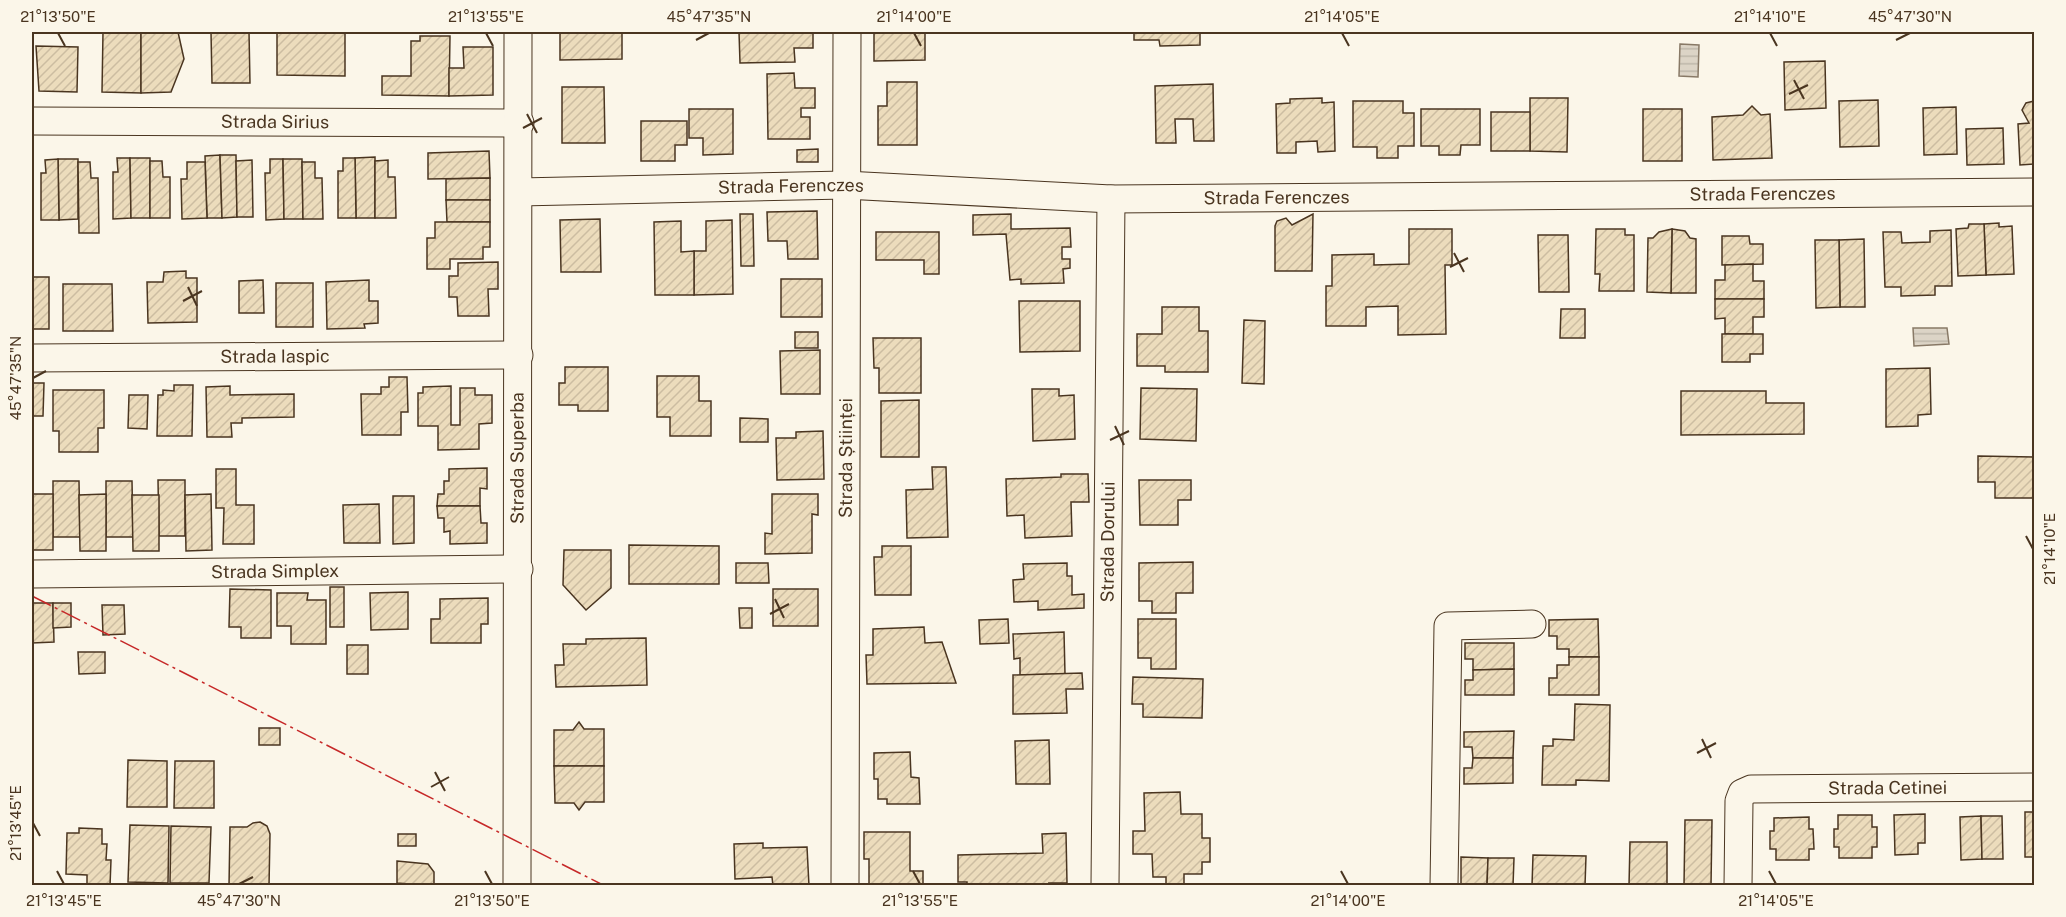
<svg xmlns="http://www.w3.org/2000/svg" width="2066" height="917" font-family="'Public Sans',sans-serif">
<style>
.water{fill:url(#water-rules);stroke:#887966;stroke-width:1.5}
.building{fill:url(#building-hatch);stroke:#4a3520;stroke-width:1.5}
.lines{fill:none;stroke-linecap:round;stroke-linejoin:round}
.minor-casing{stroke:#4a3520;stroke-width:29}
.minor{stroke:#fbf6e9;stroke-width:27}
.power{stroke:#c62828;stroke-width:1.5;stroke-dasharray:21 4.5 3 4.5;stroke-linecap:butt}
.ticks{fill:none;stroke:#4a3520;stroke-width:2}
.labels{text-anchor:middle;stroke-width:4.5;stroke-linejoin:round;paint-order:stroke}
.street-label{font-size:18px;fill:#4a3520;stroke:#fbf6e9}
.neatline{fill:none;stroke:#4a3520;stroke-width:2}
.ticks-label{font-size:15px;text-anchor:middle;fill:#4a3520}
</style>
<defs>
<pattern id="water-rules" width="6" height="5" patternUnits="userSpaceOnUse" patternTransform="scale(1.5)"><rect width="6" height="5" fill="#dcd4c6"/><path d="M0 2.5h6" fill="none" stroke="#beb7aa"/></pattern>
<pattern id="building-hatch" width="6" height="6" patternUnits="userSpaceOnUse" patternTransform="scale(1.5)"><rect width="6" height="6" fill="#ecdcbc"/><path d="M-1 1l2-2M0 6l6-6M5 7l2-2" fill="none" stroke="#ccbda1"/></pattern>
</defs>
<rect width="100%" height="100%" fill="#fbf6e9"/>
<!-- water -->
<g class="water">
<polygon points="1680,44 1699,45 1698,77 1679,76"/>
<polygon points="1913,328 1947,328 1949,344 1914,346"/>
</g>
<!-- building -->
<g class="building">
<polygon points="103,32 141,32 141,93 102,92"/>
<polygon points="141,32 178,32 184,59 171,92 141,93"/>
<polygon points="211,32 249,32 250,83 212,83"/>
<polygon points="277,32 345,32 345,76 277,75"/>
<polygon points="560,32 622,32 622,59 560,60"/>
<polygon points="739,32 813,32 813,48 794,48 795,62 740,63"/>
<polygon points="874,32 925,32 925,60 874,61"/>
<polygon points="1134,32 1200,32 1200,45 1160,46 1159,40 1134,40"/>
<polygon points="420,36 450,36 449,96 382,95 382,76 411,76 411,41 420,41"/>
<polygon points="36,46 78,47 77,92 39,91"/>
<polygon points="463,47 493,47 493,95 449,96 449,68 464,68"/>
<polygon points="1825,61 1826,108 1785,110 1784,62"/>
<polygon points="794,73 795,88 815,88 815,108 801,108 801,117 810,117 810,139 768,139 767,74"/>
<polygon points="887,82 917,82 917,145 878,145 878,106 887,106"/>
<polygon points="1213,84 1214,141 1194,141 1193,119 1175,119 1176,143 1156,143 1155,86"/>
<polygon points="562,87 604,87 605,143 562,143"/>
<polygon points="1322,98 1322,103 1334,102 1335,151 1318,152 1317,141 1296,142 1296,153 1277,153 1276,104 1290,103 1290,99"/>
<polygon points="1530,98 1568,98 1567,152 1530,151"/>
<polygon points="1878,100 1879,146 1840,147 1839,101"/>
<polygon points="1353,101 1403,101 1403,113 1414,113 1414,146 1398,146 1398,158 1377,158 1377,147 1353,147"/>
<polygon points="2034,101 2034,164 2020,165 2018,124 2029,123 2022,110 2026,103"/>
<polygon points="1752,106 1761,115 1770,114 1772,158 1713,160 1712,117 1743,115"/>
<polygon points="1956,107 1957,154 1924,155 1923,108"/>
<polygon points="689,109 733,109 733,154 703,155 703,138 689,138"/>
<polygon points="1421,109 1480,109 1480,145 1461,145 1460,155 1439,155 1439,146 1421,146"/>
<rect x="1643" y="109" width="39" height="52"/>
<rect x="1491" y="112" width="39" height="39"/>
<polygon points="641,121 687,121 687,145 675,145 675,161 641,161"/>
<polygon points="2003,128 2004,164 1967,165 1966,129"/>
<polygon points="818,149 818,162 797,162 797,150"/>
<polygon points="489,151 490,178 428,179 428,153"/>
<polygon points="220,155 222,218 207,218 205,156"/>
<polygon points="220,155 236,155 237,217 222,218"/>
<polygon points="375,157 375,218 356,218 355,158"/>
<polygon points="117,158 130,158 131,218 113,219 113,172 118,172"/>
<polygon points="130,158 150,158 150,218 131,218"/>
<polygon points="343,158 355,158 356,218 338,218 338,171 343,171"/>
<polygon points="58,159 78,159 78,219 59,220"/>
<polygon points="58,159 59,220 41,220 41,173 46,173 45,160"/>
<polygon points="270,159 283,159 284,219 266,220 265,173 270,173"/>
<polygon points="283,159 302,159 303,219 284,219"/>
<polygon points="252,160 253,217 237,217 236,161"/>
<polygon points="388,160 388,177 395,177 396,218 375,218 375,161"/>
<polygon points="150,161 162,161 163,177 170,177 170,218 150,218"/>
<polygon points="78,162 90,162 91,178 98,178 99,233 79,233"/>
<polygon points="187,162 205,162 207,218 182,219 181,179 187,179"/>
<polygon points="302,162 315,162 315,178 322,178 323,219 303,219"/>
<polygon points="490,178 490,200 446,200 446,179"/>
<polygon points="446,200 490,200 490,222 447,222"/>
<polygon points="817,211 818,259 788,259 787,241 768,241 767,212"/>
<polygon points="740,214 753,214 754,266 741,266"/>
<polygon points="1011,214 1011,229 1070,228 1071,247 1062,247 1062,259 1070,259 1070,268 1063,269 1064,283 1021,284 1021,279 1010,280 1006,234 973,235 973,215"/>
<polygon points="1313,214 1312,271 1275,271 1275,226 1277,221 1286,218 1292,225"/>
<polygon points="600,219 601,272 561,272 560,220"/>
<polygon points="732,220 733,294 694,295 694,251 706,251 706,221"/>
<polygon points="681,221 681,252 694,251 694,295 655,295 654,222"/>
<polygon points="435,222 490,222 490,247 483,247 483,259 450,259 450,269 427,269 427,238 435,238"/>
<polygon points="1999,223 1999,227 2012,226 2014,274 1986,275 1984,224"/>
<polygon points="1969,224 1984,224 1986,275 1958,276 1956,229 1968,228"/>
<polygon points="1409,229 1452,229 1452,265 1445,265 1446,334 1398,335 1398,306 1366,307 1366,326 1326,326 1326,286 1332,286 1332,255 1374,254 1374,265 1409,264"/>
<polygon points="1596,229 1625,229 1625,235 1634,235 1634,291 1599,291 1600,274 1595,274"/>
<polygon points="1672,229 1685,231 1690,238 1696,239 1696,293 1671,293"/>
<polygon points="1672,229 1671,293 1647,292 1648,238 1653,238 1659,232"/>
<polygon points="1951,230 1952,286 1935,286 1935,295 1901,296 1901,287 1885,287 1883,232 1901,232 1902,243 1930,242 1930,231"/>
<polygon points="876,232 939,232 939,274 924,274 924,260 876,260"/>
<polygon points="1538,235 1568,235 1569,292 1539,292"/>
<polygon points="1722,236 1749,236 1750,244 1763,244 1763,264 1722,265"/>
<polygon points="1864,239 1865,307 1840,307 1839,240"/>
<polygon points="1815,240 1839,240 1840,307 1816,308"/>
<polygon points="498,262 498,289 488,289 489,316 458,316 457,297 449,297 449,276 458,276 458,263"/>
<polygon points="1753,264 1753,281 1764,281 1764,299 1715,299 1715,280 1725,280 1725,265"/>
<polygon points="186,271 186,278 197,278 197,322 148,323 147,282 163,282 164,272"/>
<rect x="32" y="277" width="17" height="52"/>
<rect x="781" y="279" width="41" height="38"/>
<polygon points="263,280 264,313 239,313 239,281"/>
<polygon points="369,280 369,301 378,301 378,323 364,324 365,328 327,329 326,282"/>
<rect x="276" y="283" width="37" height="44"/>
<polygon points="63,284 112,284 113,331 63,331"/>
<polygon points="1715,299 1764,299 1764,317 1753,317 1753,334 1725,334 1725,318 1715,319"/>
<polygon points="1019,301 1080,301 1080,351 1020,352"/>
<polygon points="1162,307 1199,307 1199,331 1208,331 1208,372 1165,372 1165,366 1137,366 1137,334 1162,334"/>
<polygon points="1561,309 1585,309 1585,338 1560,338"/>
<polygon points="1244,320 1265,321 1264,384 1242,383"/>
<rect x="795" y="332" width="23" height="16"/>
<polygon points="1722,334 1763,334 1763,354 1750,354 1750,362 1722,362"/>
<polygon points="873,338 921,338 921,393 879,393 879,368 874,368"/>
<polygon points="820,350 820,394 781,394 780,351"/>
<polygon points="565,367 608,367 608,411 578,411 578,405 559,405 559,383 565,383"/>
<polygon points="1930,368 1931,414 1918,415 1918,426 1886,427 1886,369"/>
<polygon points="657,376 699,376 699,401 711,401 711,436 670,436 670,417 657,417"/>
<polygon points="389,377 407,377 408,412 401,412 401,435 362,435 361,394 381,394 381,387 389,387"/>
<polygon points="32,383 44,383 43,416 32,416"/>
<polygon points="174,385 193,385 192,436 157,436 158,395 163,395 163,390 174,391"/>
<polygon points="230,386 230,395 294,394 294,417 242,418 242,423 231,423 232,437 207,437 206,387"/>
<polygon points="451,386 451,425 460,425 460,388 475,388 475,395 492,395 492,423 479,424 479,449 438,450 438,426 418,426 418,393 423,393 423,387"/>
<polygon points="1141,388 1197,389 1196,441 1140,439"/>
<polygon points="1032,389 1059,389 1059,396 1074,395 1075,439 1033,441"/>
<polygon points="53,390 104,390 104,428 98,428 98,452 59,452 59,431 53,431"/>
<polygon points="1681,391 1766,391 1766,403 1804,403 1804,434 1681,435"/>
<polygon points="129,395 148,395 147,429 128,428"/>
<polygon points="919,400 919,457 881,457 881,401"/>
<polygon points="740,418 768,419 768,442 740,442"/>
<polygon points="823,431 824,479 777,480 776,438 796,438 796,432"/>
<polygon points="1978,456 2034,457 2034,498 1995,498 1995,482 1978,482"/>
<polygon points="932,467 946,467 948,537 907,538 906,490 933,489"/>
<polygon points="487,468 487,489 480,488 480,506 437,506 438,494 444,494 444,481 449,481 449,469"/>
<polygon points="216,469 236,469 236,505 254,505 254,544 223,544 224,508 216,508"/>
<polygon points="1061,474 1088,474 1089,502 1071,502 1072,536 1025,538 1024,515 1007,516 1006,479 1061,477"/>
<polygon points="158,480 185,480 185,536 159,536"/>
<polygon points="1139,480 1191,480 1191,500 1178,500 1178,525 1140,525"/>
<polygon points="53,481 79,481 80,537 53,537"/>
<polygon points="106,481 132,481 133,537 106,537"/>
<rect x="32" y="494" width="21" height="56"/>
<polygon points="106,494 106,551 80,551 79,495"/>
<polygon points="211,494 212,550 186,551 185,495"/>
<polygon points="772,494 818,494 818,515 812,514 812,553 765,554 765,533 772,534"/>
<polygon points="132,495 159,495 159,551 133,551"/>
<polygon points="393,496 414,496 414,543 393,544"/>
<polygon points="379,504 380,543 344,543 343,505"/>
<polygon points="437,506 480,506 481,523 487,523 487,543 450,544 450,531 444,532 444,518 438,518"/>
<polygon points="629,545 719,546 719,584 629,584"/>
<polygon points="882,546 911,546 911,595 875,595 874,557 882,557"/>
<polygon points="564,550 611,550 611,588 586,610 563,585"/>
<polygon points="1193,562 1193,593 1176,593 1176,613 1152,613 1152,601 1139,601 1139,563"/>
<polygon points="736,563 768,563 769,583 736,583"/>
<polygon points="1067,563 1067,576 1072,576 1072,595 1084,594 1084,608 1038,610 1038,601 1014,602 1013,580 1024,579 1023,564"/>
<rect x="330" y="587" width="14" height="40"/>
<polygon points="230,589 271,590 271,638 241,638 241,627 229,627"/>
<rect x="773" y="589" width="45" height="37"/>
<polygon points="408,592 408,629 371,630 370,593"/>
<polygon points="277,593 308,593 307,600 326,600 326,644 291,644 291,626 277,626"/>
<polygon points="488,598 488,624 481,624 481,643 431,643 431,619 440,619 440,599"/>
<polygon points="32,603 53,603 54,642 32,643"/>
<polygon points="53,603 71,603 71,627 53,628"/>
<polygon points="102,605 124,605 125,634 103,635"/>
<polygon points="739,608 752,608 752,628 740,628"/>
<polygon points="1008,619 1009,643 980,644 979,620"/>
<polygon points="1138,619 1176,619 1176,669 1151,669 1151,658 1138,658"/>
<polygon points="1598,619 1599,657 1569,657 1569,649 1557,649 1557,636 1549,636 1549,620"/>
<polygon points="924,627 925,643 942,642 956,683 867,684 866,655 873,655 873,629"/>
<polygon points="1064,632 1065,674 1020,675 1020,658 1014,659 1013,634"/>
<polygon points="646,638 647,685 556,687 555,665 564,665 563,644 586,644 586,639"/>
<polygon points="1465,643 1514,643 1514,669 1473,670 1473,659 1465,659"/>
<rect x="347" y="645" width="21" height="29"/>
<polygon points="78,652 105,652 105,673 79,674"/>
<polygon points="1569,657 1599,657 1599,695 1549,695 1549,678 1557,678 1557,665 1569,665"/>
<polygon points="1514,669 1514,695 1465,695 1465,680 1473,680 1473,670"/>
<polygon points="1082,673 1083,689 1066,689 1067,713 1013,714 1013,675"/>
<polygon points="1133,677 1203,679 1202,718 1143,717 1143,704 1132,704"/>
<polygon points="1575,704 1610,705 1609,781 1576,780 1576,785 1542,785 1543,746 1553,746 1553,739 1574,740"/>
<polygon points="579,722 584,729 604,729 604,766 554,766 554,730 573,730"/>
<rect x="259" y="728" width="21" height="17"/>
<polygon points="1514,731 1513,758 1473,758 1472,747 1464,747 1464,732"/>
<polygon points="1049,740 1050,784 1016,784 1015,741"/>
<polygon points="910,752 911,777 919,778 920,804 887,804 887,799 878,799 878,779 874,779 874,753"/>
<polygon points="1473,758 1513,758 1513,783 1464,784 1464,768 1472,768"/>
<polygon points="128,760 167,761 167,807 127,807"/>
<polygon points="175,761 214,761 214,808 174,808"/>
<polygon points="554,766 604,766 604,802 585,802 579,810 574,803 555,803"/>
<polygon points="1180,792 1181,814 1202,814 1202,838 1210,838 1210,862 1202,862 1202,874 1184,874 1184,886 1166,886 1166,877 1153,877 1152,854 1133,854 1133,831 1145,831 1144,793"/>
<rect x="2025" y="812" width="9" height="45"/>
<polygon points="1925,814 1925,843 1918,843 1918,854 1895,855 1894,815"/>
<polygon points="1838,815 1872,815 1872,827 1877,827 1877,847 1872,847 1872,858 1839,858 1839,847 1834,847 1834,829 1838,829"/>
<polygon points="1981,816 1982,859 1961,860 1960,817"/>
<polygon points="1981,816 2002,816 2003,859 1982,859"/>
<polygon points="1809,817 1809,829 1813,829 1814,849 1809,849 1809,860 1776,860 1776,849 1770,849 1770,831 1774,831 1774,818"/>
<polygon points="1685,820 1712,820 1711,886 1684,886"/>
<polygon points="260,822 267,826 270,834 269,886 229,886 230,827 247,827 253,823"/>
<polygon points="130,825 169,826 168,883 128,882"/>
<polygon points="171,826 211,827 209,883 170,883"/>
<polygon points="79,828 102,829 102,844 107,844 106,860 111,860 110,886 87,886 87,875 66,874 67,833 79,833"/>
<polygon points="864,832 910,832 910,871 923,871 923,886 869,886 869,859 864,859"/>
<polygon points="1066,833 1067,883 1049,883 1050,886 967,886 967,882 958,882 958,855 1043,853 1042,834"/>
<rect x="398" y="834" width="18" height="12"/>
<polygon points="1630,842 1667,842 1667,886 1629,886"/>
<polygon points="763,843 763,848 807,847 809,886 773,886 772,877 735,879 734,844"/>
<polygon points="1533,855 1586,856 1585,886 1532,886"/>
<polygon points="1461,857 1488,858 1487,886 1461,886"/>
<polygon points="1488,858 1514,858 1513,886 1487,886"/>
<polygon points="397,861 428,864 434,872 434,886 397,883"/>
</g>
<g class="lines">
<defs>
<g id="minor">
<path id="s1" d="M32 121 520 123"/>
<path id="s2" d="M519 192 845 185 1111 199 2034 192"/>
<path id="s3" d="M32 358 519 355"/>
<path id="s4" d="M32 574 519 569"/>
<path id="s5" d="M517 886 518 32"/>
<path id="s6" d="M845 886 847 32"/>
<path id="s7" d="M1105 886 1111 199"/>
<polyline points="1444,886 1448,626 1532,624"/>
<path id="s8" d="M1738 886 1739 801 1742 793 1751 789 2034 787"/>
</g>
</defs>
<!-- minor casing -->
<use href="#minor" class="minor-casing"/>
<!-- minor -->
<use href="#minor" class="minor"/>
<!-- power -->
<polyline class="power" points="32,596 605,886"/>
</g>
<!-- ticks -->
<path class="ticks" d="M58 33 65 46M486 33 493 46M914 33 921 46M1342 33 1349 46M1770 33 1777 46M696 40 709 33M1896 40 1910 33M1794 80 1804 99M1789 94 1808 85M527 114 537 133M523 128 542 118M1454 253 1464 272M1450 267 1468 258M188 287 197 306M183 301 202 291M33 378 46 371M1115 426 1124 445M1110 440 1129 431M2026 536 2033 549M775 599 784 618M770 614 789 604M1702 739 1711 758M1697 753 1716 743M435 772 445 791M431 787 449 777M33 823 40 836M57 871 64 884M485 871 492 884M913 871 920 884M1341 871 1348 884M1769 871 1776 884M239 884 253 877"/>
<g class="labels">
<!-- street labels -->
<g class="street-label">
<text dy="6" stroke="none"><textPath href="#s1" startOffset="243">Strada Sirius</textPath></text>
<text dy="6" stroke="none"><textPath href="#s2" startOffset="272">Strada Ferenczes</textPath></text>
<text dy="6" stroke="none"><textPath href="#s2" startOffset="1244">Strada Ferenczes</textPath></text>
<text dy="6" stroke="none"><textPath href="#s2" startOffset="758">Strada Ferenczes</textPath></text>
<text dy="6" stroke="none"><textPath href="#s3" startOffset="243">Strada Iaspic</textPath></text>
<text dy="6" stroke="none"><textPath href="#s5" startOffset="428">Strada Superba</textPath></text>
<text dy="6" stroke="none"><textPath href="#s6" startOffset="428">Strada Științei</textPath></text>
<text dy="6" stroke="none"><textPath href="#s7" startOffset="344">Strada Dorului</textPath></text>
<text dy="6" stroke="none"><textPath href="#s4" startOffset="243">Strada Simplex</textPath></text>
<text dy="6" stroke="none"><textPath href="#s8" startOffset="240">Strada Cetinei</textPath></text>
</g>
</g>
<!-- border -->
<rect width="2066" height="917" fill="none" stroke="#fbf6e9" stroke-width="66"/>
<rect x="33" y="33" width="2000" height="851" class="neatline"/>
<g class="ticks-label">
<text x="58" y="22">21°13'50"E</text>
<text x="486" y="22">21°13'55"E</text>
<text x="709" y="22">45°47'35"N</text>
<text x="914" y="22">21°14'00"E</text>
<text x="1342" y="22">21°14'05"E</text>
<text x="1770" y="22">21°14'10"E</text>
<text x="1910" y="22">45°47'30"N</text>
<text transform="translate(16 378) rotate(-90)" y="5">45°47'35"N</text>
<text transform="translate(2050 549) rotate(-90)" y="5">21°14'10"E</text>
<text transform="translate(16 823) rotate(-90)" y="5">21°13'45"E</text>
<text x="64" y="906">21°13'45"E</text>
<text x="239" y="906">45°47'30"N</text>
<text x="492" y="906">21°13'50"E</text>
<text x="920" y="906">21°13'55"E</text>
<text x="1348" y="906">21°14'00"E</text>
<text x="1776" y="906">21°14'05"E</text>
</g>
</svg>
